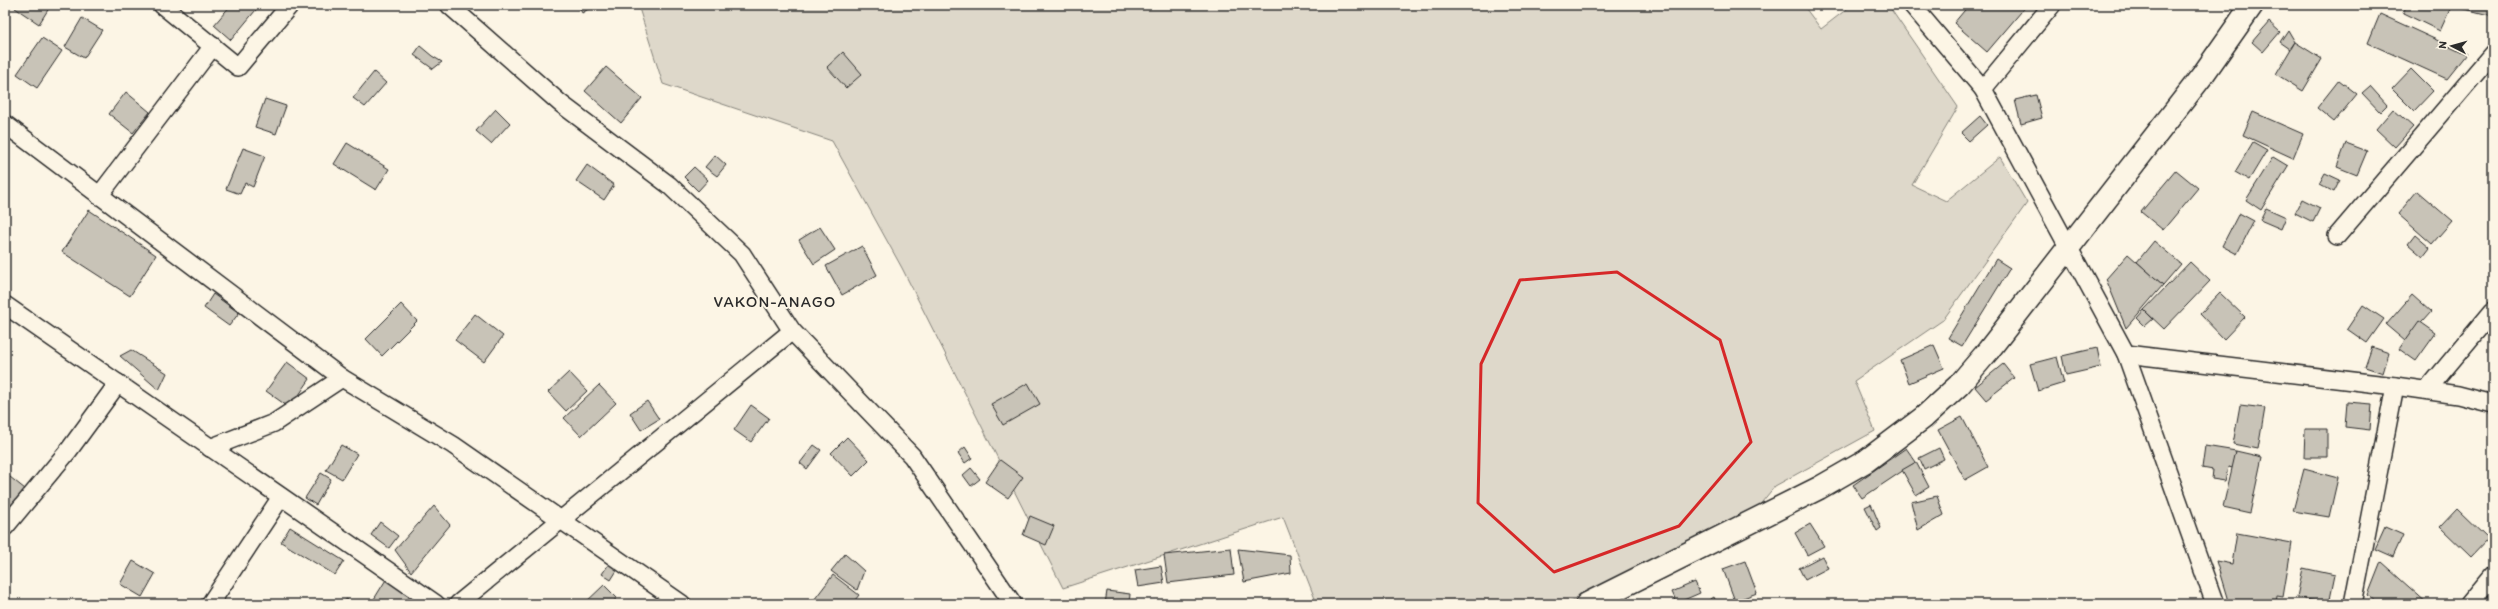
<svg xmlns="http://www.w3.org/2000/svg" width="2498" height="609" font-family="Itim,sans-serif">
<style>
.green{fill:#ded8ca;stroke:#84827a}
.building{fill:#c8c3b7;stroke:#2b2b2b}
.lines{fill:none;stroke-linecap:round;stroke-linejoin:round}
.street-casing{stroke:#2b2b2b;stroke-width:20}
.secondary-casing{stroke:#2b2b2b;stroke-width:25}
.street{stroke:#fcf5e5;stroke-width:17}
.secondary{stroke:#fcf5e5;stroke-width:22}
.marked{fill:none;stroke:#d62828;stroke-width:3;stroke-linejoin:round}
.labels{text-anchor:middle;stroke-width:4;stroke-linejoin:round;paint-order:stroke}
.quarter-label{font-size:16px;letter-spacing:1px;fill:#2b2b2b;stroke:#fcf5e5}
</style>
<rect width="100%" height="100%" fill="#fcf5e5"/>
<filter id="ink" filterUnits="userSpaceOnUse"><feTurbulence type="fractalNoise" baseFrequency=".025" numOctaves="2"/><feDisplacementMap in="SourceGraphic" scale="8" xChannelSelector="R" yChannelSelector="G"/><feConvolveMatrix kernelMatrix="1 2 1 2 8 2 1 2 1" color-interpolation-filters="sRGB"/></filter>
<g filter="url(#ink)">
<!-- green -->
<polygon class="green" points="638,5 1803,5 1821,29 1852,5 1888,5 1958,107 1912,185 1946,201 2000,157 2027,203 1943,320 1854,381 1875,431 1775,486 1758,507 1567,604 1317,604 1283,517 1063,588 902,268 832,141 663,84"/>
<!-- building -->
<g class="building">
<polygon points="17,5 51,5 39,24 15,8"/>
<polygon points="231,5 260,5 231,40 214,25"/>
<polygon points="578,5 595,5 582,13"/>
<polygon points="1969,5 2027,5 1987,52 1954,23"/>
<polygon points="2407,5 2446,5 2451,7 2440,31 2403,13"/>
<polygon points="2449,5 2493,5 2493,16"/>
<polygon points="2380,14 2467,54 2447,79 2368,43"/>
<polygon points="82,18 102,30 84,58 65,47"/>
<polygon points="2269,22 2280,32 2263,52 2252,42"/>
<polygon points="2288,30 2295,42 2290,49 2280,42"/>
<polygon points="42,38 62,51 37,88 17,74"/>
<polygon points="2295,42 2322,59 2303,91 2276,74"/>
<polygon points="420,46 432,56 442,62 433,69 414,55"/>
<polygon points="843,52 862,74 846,88 827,67"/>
<polygon points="606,67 642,98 621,123 585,91"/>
<polygon points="2411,69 2433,91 2414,111 2392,89"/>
<polygon points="374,72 386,83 365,107 353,98"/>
<polygon points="2339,80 2357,94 2334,122 2317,108"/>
<polygon points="2370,86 2387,105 2380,112 2362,93"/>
<polygon points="126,92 150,112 133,133 109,114"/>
<polygon points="2036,95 2042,118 2021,124 2015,100"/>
<polygon points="265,99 286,106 276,134 255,127"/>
<polygon points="496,109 510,123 491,144 476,131"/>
<polygon points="2393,109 2413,127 2395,147 2376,129"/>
<polygon points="2253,112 2303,134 2293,158 2243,135"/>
<polygon points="1980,116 1987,125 1969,141 1961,133"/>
<polygon points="2253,142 2267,150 2249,180 2235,172"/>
<polygon points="347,143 389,169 376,190 334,164"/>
<polygon points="2346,143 2367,151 2357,175 2337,167"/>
<polygon points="243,148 265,156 253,187 245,183 240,194 226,189"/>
<polygon points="715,155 726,165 717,176 705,167"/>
<polygon points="2273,157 2288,166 2261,210 2246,200"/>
<polygon points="587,165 614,185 604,200 576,181"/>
<polygon points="694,167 708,180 698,191 684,177"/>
<polygon points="2176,170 2198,188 2163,230 2141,212"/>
<polygon points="2325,173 2340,180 2334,192 2319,184"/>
<polygon points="2417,191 2452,221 2432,244 2398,214"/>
<polygon points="2302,199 2320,208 2313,222 2295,213"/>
<polygon points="2266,208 2286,217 2281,229 2260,220"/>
<polygon points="89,210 156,255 130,296 62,252"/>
<polygon points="2239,213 2254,221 2237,254 2222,246"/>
<polygon points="820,227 835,250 814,264 799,240"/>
<polygon points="2415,235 2430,248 2423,257 2408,244"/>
<polygon points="2154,241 2181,264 2163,285 2137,262"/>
<polygon points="862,246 877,275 842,295 826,266"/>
<polygon points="2128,254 2163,285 2126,328 2106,279"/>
<polygon points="1996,259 2010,268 1962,346 1948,338"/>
<polygon points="2190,262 2210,281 2164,329 2144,310"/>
<polygon points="2220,293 2245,317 2224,339 2200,314"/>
<polygon points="213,294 239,313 229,326 204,308"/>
<polygon points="2412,295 2431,312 2405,341 2386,325"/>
<polygon points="401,304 417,321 382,356 366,339"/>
<polygon points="2363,305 2384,319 2367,343 2347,329"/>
<polygon points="2144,310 2153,319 2145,326 2137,318"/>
<polygon points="475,314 503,336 484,362 455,340"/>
<polygon points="2419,321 2436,333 2416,361 2399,349"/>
<polygon points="1934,345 1944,368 1909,383 1900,360"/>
<polygon points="2372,347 2389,353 2383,373 2365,367"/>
<polygon points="2097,348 2101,367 2066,375 2062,356"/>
<polygon points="131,350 167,373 159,390 120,356"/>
<polygon points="2057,357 2064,383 2038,391 2030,364"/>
<polygon points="287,362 310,379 290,408 266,391"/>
<polygon points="2003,364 2014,378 1986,400 1975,387"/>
<polygon points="569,372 587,391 566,411 548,392"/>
<polygon points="1028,383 1040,404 1003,425 991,404"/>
<polygon points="599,385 616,403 581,436 564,418"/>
<polygon points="647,401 659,419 641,430 630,413"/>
<polygon points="2347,402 2372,404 2370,430 2345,427"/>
<polygon points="751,405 769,418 751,442 734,430"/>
<polygon points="2240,405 2265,408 2258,449 2233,444"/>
<polygon points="1962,417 1988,467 1965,480 1938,430"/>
<polygon points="2305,429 2327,429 2327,457 2304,457"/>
<polygon points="847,437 869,460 853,476 831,453"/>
<polygon points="341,445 357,454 342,479 326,470"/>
<polygon points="814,445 821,450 807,469 800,463"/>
<polygon points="2205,446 2236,451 2233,468 2228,467 2225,481 2212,479 2213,470 2202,468"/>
<polygon points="965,447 972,458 965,463 958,453"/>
<polygon points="1906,448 1916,462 1862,498 1853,485"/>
<polygon points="1939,448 1944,459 1924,469 1919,458"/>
<polygon points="2236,451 2262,457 2250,513 2223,507"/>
<polygon points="1000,460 1023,477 1008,498 985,482"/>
<polygon points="1916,462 1929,487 1916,495 1902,470"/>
<polygon points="971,468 980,479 971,486 963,475"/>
<polygon points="2304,469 2338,478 2329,517 2293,511"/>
<polygon points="5,473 25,489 5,515"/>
<polygon points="321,473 331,479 316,505 305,498"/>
<polygon points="1937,496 1944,515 1918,530 1911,502"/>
<polygon points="1871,504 1881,528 1877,531 1865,507"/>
<polygon points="434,506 450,525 411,572 395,550"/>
<polygon points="2457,509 2488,539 2471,557 2440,527"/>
<polygon points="1030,516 1054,526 1046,545 1023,535"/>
<polygon points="380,522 398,536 389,548 371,535"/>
<polygon points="1810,524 1824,546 1807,555 1795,533"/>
<polygon points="290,527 344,561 335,575 281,542"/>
<polygon points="2385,527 2403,535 2393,557 2375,549"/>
<polygon points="2237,533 2292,543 2283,597 2277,596 2276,604 2229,604 2216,561 2232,564"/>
<polygon points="1231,548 1234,575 1168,583 1164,555"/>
<polygon points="1238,549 1290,555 1291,573 1244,582"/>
<polygon points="845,554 864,571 857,590 831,571"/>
<polygon points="1822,556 1828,568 1805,580 1799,568"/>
<polygon points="613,558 621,564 611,580 602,574"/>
<polygon points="133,561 155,574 142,597 120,584"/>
<polygon points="1745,561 1757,593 1735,601 1723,569"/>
<polygon points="2381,562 2428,604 2378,604 2368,595"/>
<polygon points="1161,566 1164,583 1138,587 1135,570"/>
<polygon points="2303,568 2335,575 2329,604 2297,597"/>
<polygon points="833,575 859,595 852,604 818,604 814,600"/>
<polygon points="387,578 412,593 405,604 371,604"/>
<polygon points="1695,582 1700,593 1677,603 1672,592"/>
<polygon points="604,585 617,598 610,604 584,604"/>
<polygon points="1107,591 1130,594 1129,604 1105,604"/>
<polygon points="1714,597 1717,604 1703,604"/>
<polygon points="347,599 350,604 339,604"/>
</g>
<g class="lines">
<defs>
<g id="street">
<polyline points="162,5 238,67 290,5"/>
<polyline points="449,5 560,103 669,185 742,254 792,331 912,456 1013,604"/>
<polyline points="1912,5 1983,89 2126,354 2215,604"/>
<polyline points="1983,89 2052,5"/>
<polyline points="5,124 342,378 453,445 682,604"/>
<polyline points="99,196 213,46"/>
<polyline points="2337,236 2493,53"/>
<polyline points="5,305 436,604"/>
<polyline points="2126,354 2395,386 2458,395 2493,404"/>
<polyline points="2427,390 2493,311"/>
<polyline points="210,448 274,423 342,378"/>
<polyline points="5,527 69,450 118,383"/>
<polyline points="210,604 281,497"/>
<polyline points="458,604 792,331"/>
<polyline points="2353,604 2395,386"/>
<polyline points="2469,604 2493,575"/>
</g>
<polyline id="secondary" points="1587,604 1819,488 1866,461 1923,418 1959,385 1988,351 2202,76 2252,5"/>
</defs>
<!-- street casing -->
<use href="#street" class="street-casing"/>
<!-- secondary casing -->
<use href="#secondary" class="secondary-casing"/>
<!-- street -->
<use href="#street" class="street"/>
<!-- secondary -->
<use href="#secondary" class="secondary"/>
</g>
</g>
<!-- marked area -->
<path class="marked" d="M1617 272 1720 340 1751 442 1679 526 1554 572 1478 503 1481 364 1520 280Z"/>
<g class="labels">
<!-- quarter labels -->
<g class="quarter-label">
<text x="775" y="307">VAKON-ANAGO</text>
</g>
</g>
<!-- margin -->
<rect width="2498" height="609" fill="none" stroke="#fcf5e5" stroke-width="20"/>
<rect x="10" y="10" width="2478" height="589" fill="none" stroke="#2b2b2b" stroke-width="1.5" filter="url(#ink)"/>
<!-- north arrow -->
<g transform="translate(2452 46) rotate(276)" stroke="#fcf5e5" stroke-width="3" paint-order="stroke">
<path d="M0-3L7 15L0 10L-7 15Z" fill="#2b2b2b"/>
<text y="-6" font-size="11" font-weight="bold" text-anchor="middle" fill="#2b2b2b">N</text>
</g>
</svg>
